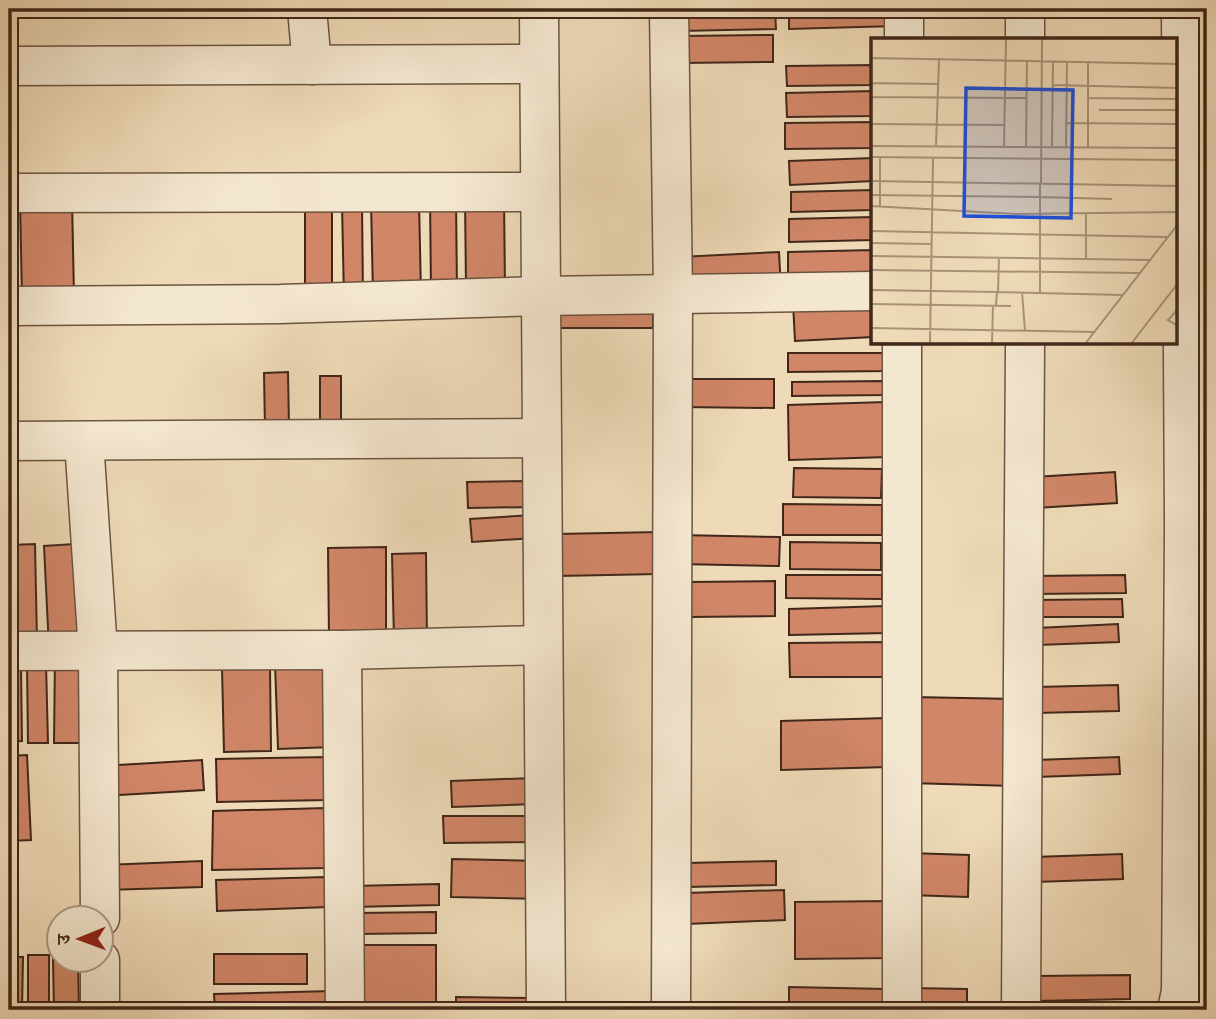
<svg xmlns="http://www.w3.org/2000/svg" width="1216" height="1019" font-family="Alegreya,'Noto Serif Devanagari',serif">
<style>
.building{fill:#d18668;stroke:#402719;stroke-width:2}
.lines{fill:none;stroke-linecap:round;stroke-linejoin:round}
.minor-casing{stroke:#6c5440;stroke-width:41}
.minor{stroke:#f4e7d0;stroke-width:38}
.inset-road{fill:none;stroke:#a89278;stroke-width:2}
.view{fill:#1d4ed8;fill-opacity:0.15;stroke:#1d4ed8;stroke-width:3.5}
.inset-edge{fill:none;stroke:#402719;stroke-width:3.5}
</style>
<rect width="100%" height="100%" fill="#eedab7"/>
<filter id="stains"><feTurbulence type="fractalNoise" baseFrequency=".00286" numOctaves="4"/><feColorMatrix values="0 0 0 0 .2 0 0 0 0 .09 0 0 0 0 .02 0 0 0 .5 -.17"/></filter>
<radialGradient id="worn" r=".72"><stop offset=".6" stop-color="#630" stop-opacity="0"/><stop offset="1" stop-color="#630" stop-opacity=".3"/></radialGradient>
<!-- building -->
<g class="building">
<polygon points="679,9 775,9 776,29 679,31"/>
<polygon points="789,9 894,9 895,26 789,29"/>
<polygon points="773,35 773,62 683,63 682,36"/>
<polygon points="873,65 873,85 787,86 786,66"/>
<polygon points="873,91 873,116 787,117 786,93"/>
<polygon points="873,122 873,148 785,149 785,123"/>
<polygon points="873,158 873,181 790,185 789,161"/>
<polygon points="873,190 873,210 791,212 791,192"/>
<rect x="305" y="196" width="27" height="99"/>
<polygon points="430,196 456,196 457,292 431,292"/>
<polygon points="465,197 504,197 505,288 466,288"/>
<polygon points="72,200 74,296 22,297 20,201"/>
<polygon points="419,201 421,294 373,295 371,202"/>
<polygon points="342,204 362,204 363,298 344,299"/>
<polygon points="873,217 873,240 789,242 789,219"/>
<polygon points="873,250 873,284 788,287 788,252"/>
<polygon points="779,252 781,289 682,293 680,257"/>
<polygon points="873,298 873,337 795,341 793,303"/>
<rect x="552" y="306" width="101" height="22"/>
<polygon points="788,353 890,353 890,371 788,372"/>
<polygon points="288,372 289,427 265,428 264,373"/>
<rect x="320" y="376" width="21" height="54"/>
<polygon points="680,379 774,379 774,408 680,407"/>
<polygon points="885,381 885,395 792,396 792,382"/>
<polygon points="886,402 888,457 789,460 788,405"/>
<polygon points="1196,422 1207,422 1207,461 1197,462"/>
<polygon points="794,468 882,469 881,498 793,497"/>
<polygon points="1115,472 1117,503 1036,508 1034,477"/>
<polygon points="532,481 533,507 468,508 467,482"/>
<polygon points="783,504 882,505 882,535 783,535"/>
<polygon points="533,515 534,538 472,542 470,519"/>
<polygon points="659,532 659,574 558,576 557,534"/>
<polygon points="679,535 780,537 779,566 679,564"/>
<polygon points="790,542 881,543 881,570 790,569"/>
<polygon points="35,544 37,641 14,642 11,545"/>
<polygon points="74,544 79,648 49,649 44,546"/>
<polygon points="386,547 386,638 329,639 328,548"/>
<polygon points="426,553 427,639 394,639 392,554"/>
<polygon points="786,575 882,575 882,599 786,598"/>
<polygon points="1125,575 1126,593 1032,594 1032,576"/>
<polygon points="775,581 775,616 688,617 688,582"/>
<polygon points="1122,599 1123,617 1035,617 1035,600"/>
<polygon points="886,606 887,633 789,635 789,609"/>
<polygon points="1118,624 1119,642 1038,645 1037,628"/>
<polygon points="890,642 890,677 790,677 789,643"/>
<polygon points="55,656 83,657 81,743 54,743"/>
<polygon points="330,662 333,747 278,749 275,664"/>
<polygon points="27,663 46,663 48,743 28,743"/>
<polygon points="9,667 21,667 22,741 9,742"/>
<polygon points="270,667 271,751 224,752 222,668"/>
<polygon points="1118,685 1119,711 1036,713 1036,687"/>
<polygon points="912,697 1015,699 1013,786 910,783"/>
<polygon points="887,718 888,767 781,770 781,721"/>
<rect x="1192" y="725" width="15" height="25"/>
<polygon points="27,755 31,840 9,841 9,756"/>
<polygon points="329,757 330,800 217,802 216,759"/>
<polygon points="1119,757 1120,774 1037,777 1036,760"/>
<polygon points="202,760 204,790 103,796 102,766"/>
<polygon points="1188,762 1207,762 1207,806 1189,806"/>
<polygon points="533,778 534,804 452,807 451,781"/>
<polygon points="326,808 327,868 212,870 213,811"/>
<polygon points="443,816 532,816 532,842 444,843"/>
<polygon points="910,853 969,855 968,897 909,895"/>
<polygon points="1122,854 1123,879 1035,882 1034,857"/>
<polygon points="452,859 541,861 541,899 451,897"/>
<polygon points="202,861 202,887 106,890 105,865"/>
<polygon points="776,861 776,885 687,887 686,863"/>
<polygon points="326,877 328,907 217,911 216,880"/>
<polygon points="1188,878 1207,878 1207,915 1187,915"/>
<polygon points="439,884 439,905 353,907 352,886"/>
<polygon points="784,890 785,920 687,924 686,893"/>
<polygon points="893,901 893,958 795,959 795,902"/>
<polygon points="436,912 436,933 358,934 358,913"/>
<polygon points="359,945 436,945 436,1004 359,1005"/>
<rect x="214" y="954" width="93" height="30"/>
<rect x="28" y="955" width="21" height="55"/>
<polygon points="9,957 23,957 22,1010 9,1010"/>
<polygon points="53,958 78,960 79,1010 54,1010"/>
<polygon points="1130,975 1130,999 1035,1001 1035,976"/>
<polygon points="789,987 886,989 885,1010 789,1010"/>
<polygon points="911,988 967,989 967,1010 910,1010"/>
<polygon points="332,991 332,1010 215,1010 214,994"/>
<polygon points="456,997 528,998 527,1010 456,1010"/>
</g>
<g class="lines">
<defs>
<g id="minor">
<polyline points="307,9 312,65"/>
<polyline points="539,9 546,1010"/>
<polyline points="669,9 673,294 671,1010"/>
<polyline points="904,40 904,9"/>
<polyline points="1025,40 1025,9"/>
<polyline points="9,66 539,64"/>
<polyline points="9,193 539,192"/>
<polyline points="9,306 280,304 540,296 873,291"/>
<polyline points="9,441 541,438"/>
<polyline points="84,441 98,651 100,918"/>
<polyline points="342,650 345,1010"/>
<polyline points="9,651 342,650 543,645"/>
<polyline points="100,960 100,1010"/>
<polyline points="902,1010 902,343"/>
<polyline points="1021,1010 1025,343"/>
<polyline points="1177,1010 1181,991 1184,526 1181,9"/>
</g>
</defs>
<!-- minor casing -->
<use href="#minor" class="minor-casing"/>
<!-- minor -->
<use href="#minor" class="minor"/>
</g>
<!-- overview -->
<g transform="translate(871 38)">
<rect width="306" height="306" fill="#eedab7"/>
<path class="inset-road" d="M0 20 307 26M0 45 67 46M182 47 307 50M0 59 156 60M216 60 307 61M0 65V20M228 72H307M195 85 307 86M0 86 133 87M65 107 68 22M0 108 307 110M133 108 135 1M155 108 156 23M181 108 182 23M195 109 196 23M217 109V24M0 119 307 122M9 119V168M0 143 307 148M170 146 171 1M0 157 169 159V146M0 168 145 176 307 174M215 176V220M0 193 296 199M0 205 60 206M0 218 279 222M0 232 269 235M0 252 126 254M127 254 128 219M151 254 154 293M169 255V159L241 161M0 266 140 268M125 267 126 254 252 257M307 271 297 282 307 288M0 290 223 294M0 305 56 306M59 306 62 120M121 306 122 267M214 306 307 186M260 306 307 245"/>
<path class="view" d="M95 50 202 52 200 180 93 178Z"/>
<rect width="306" height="306" class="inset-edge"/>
</g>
<!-- margin -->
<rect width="1216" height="1019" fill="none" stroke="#eedab7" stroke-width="35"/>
<rect x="10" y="10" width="1195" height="998" fill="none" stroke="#402719" stroke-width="3.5"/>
<rect x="18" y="18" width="1181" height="984" fill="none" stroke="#402719" stroke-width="2"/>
<!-- north arrow -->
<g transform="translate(80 939) rotate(269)"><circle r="33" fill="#f4e7d0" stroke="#ac9a87" stroke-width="2"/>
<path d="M0-5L12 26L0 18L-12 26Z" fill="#8f2418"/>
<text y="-10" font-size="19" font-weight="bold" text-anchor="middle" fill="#402719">उ</text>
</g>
<rect width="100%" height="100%" filter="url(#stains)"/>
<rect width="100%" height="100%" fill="url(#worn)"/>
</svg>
